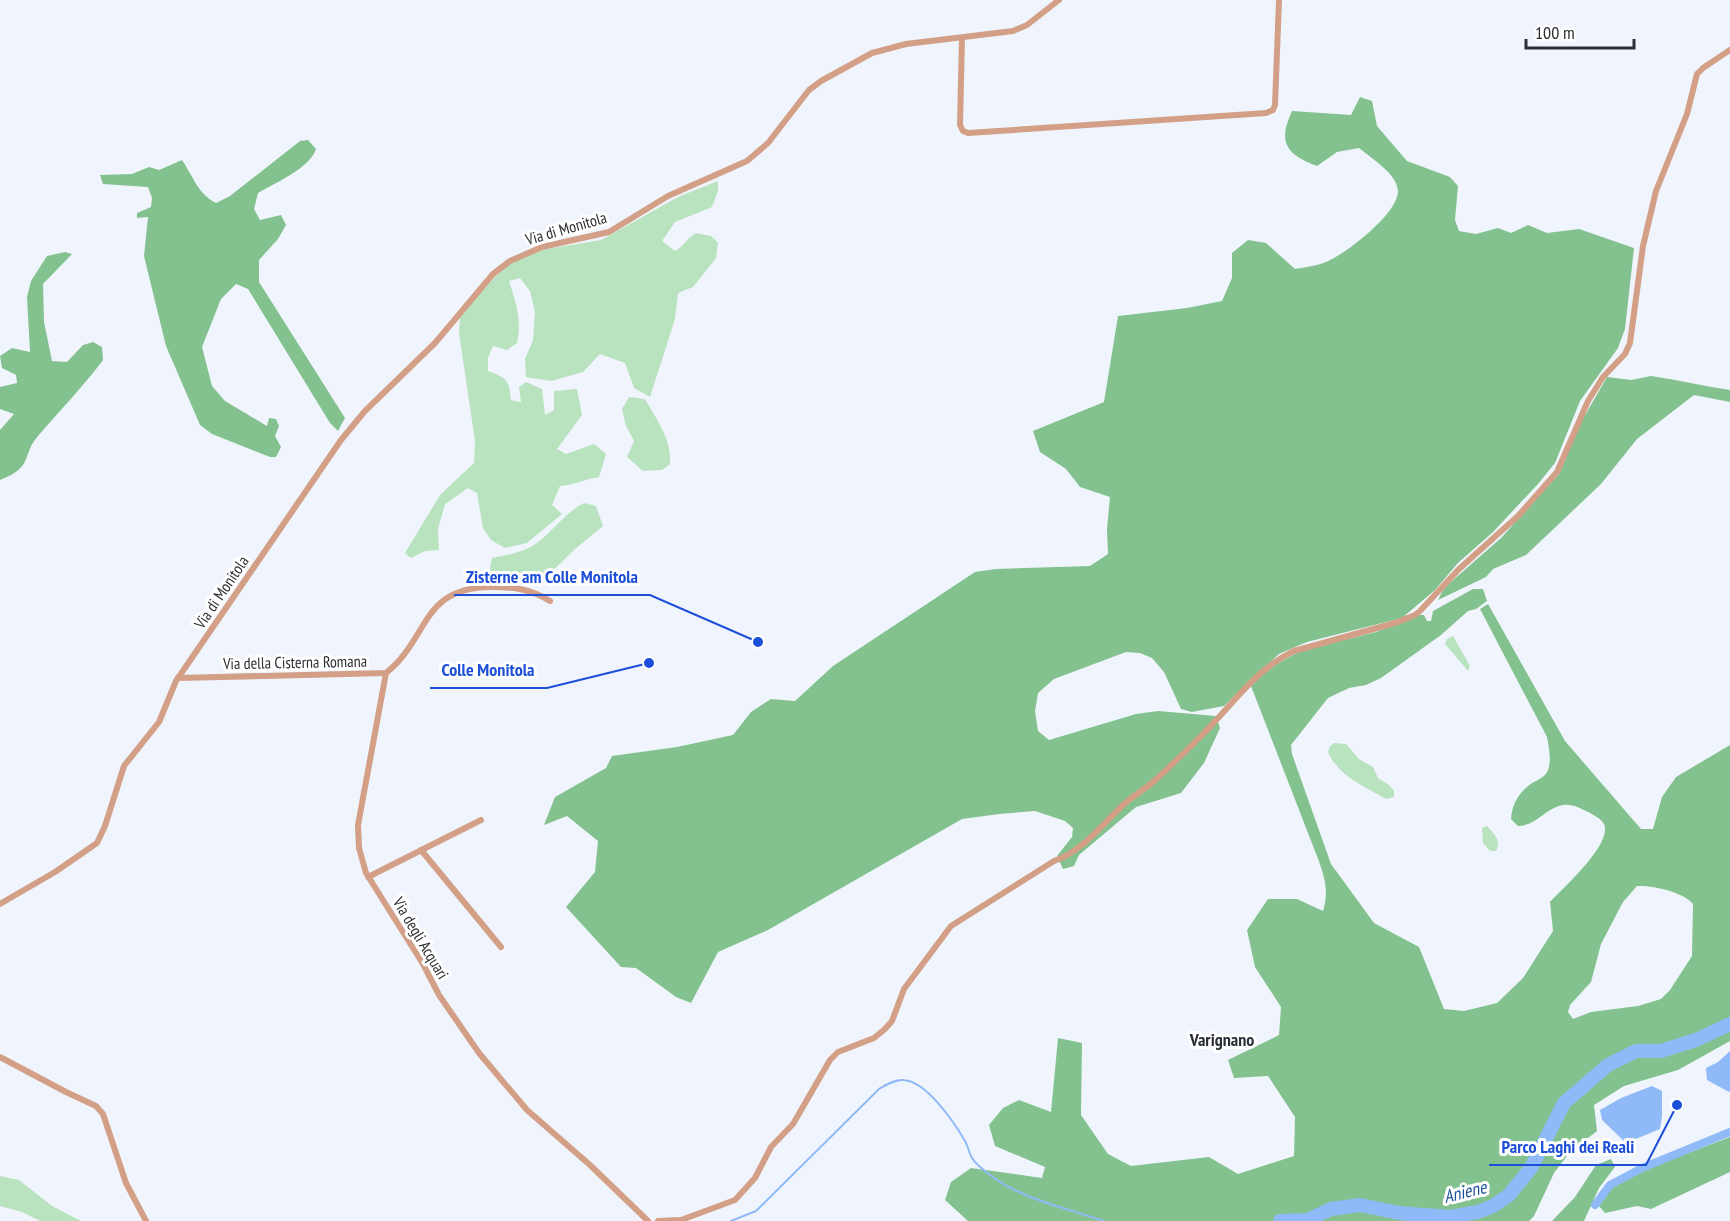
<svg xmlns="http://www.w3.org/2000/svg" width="1730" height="1221" font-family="'PT Sans Narrow',sans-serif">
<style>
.green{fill:#b9e2bf}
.forest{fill:#83c28e;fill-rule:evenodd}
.water{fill:#8fbaf7}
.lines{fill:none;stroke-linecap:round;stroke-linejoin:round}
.stream{stroke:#8fbaf7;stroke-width:2}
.canal{stroke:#8fbaf7;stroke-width:8}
.river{stroke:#8fbaf7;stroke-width:14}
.street{stroke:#d39f86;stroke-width:6}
.labels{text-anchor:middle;stroke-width:6;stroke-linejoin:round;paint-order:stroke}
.street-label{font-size:16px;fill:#2d2f33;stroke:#fff}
.neighbourhood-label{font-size:18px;font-weight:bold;fill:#2a2e36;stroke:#fff}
.water-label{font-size:18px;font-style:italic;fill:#1d5299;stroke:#fff}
.leader{fill:none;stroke:#1d4ed8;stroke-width:2}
.callout-dot{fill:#1d4ed8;stroke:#fff;stroke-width:2}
.callout-label{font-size:18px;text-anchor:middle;font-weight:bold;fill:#1d4ed8;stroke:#fff;stroke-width:6;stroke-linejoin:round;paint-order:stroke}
</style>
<rect width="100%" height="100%" fill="#f0f5fd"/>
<!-- green -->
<g class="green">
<path d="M718 181V191L712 207 675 222 662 241 675 251C683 247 687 238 696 233L711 236 718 243 716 258 693 287 678 293 675 319 650 397 634 388 625 363 600 354 583 372 551 381 526 377 525 359 533 340 535 312 530 291 520 278 509 281C516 303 522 320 517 343L507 350 493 346 488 358V371C507 378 509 380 511 400L521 402 519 387 526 382 542 389 545 415 554 410V391L577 389 582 415 557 449 566 454 594 444 606 454 599 477C585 479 574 485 560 486L552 505 562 514 527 543 505 548 491 540 483 528 477 493 468 488 445 504 438 529 439 550 425 551 411 558 405 553 440 495 474 463 475 441 459 333 460 316 496 276 511 263 541 250 601 240 678 197Z"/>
<path d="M629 397 645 399C657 420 672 440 670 464L662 470 643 471 627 457 634 441 626 426 622 409Z"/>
<path d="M584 503 596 506 603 526 575 549 537 586 499 580 489 574 492 558C507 555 525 552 537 543 554 530 565 513 584 503Z"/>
<polygon points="1453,636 1470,666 1468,671 1445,644 1447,639"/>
<path d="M1334 743 1346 744 1359 759 1373 767 1378 778 1389 785 1394 791V797L1386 799C1364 786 1339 777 1328 752L1330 746Z"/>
<path d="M1487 826C1494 834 1502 840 1496 851H1490L1483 843 1482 828Z"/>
<polygon points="0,1176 19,1180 52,1206 81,1221 40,1221 22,1212 0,1206"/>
</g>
<!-- forest -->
<g class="forest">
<path d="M1360 97 1372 101 1377 126 1407 161 1450 177 1458 186 1455 220 1459 231 1476 234 1498 228 1511 233 1528 225 1547 233 1579 229 1634 248 1625 329 1618 348 1580 401 1555 463 1538 484 1493 532 1458 563 1435 590 1402 618 1307 642 1279 654 1224 706 1192 712 1181 709 1164 672 1152 658 1140 653 1126 652 1054 679 1038 693 1035 711 1038 731 1049 740 1136 714 1158 711 1216 716 1220 728 1204 763 1181 793 1136 807 1079 855 1074 866 1063 869 1057 856 1072 837 1073 828 1065 821 1035 811 999 814 962 819 768 930 718 952 691 1003 676 997 636 968 621 967 566 907 595 872 598 841 567 816 544 825 555 797 606 768 612 756 677 747 733 735 751 712 771 699 795 701 833 666 975 572 996 569 1090 566 1108 554 1107 529 1110 497 1080 487 1066 469 1040 452 1033 431 1104 402 1118 316 1187 308 1222 301 1232 278V253L1248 240 1266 243 1295 269C1305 267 1317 266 1326 262 1346 254 1397 214 1398 192 1398 174 1372 159 1359 148L1337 152 1317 166C1285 154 1278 142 1292 111L1351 115Z"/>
<path d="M308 140 316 149C310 168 275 183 258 193L254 209 260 220 281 215 286 225 278 239 259 260V282L345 418 338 431 330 423 248 289 236 284 221 299 202 347 212 386 225 401 267 426 269 418 276 419 279 426 275 436 281 447 276 457H270L212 434 200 425 166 346 144 256 148 217 137 218V213L151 207 152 198 148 187 103 184 100 175 132 174 149 167 159 170 182 160C193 176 198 194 216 203L230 196 300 141Z"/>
<path d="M65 252 72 254 43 284 44 322 52 361 67 362 83 345 93 342 102 347 103 360C83 387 60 410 38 436 21 456 34 467 0 480V430L14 414 0 409V387L17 383 16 375 2 368 0 356 12 348 30 352 27 297 31 281 47 256Z"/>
<path d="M1651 376C1678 380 1703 386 1730 390V402L1694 395 1637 439 1601 484 1526 555 1493 569 1486 577 1438 600 1444 588 1501 538 1559 474 1580 424 1607 377 1631 380Z"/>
<path d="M1473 589H1483L1487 601 1476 609 1468 611 1441 635 1381 678 1366 685 1349 688 1328 698 1291 745 1292 754 1331 864 1374 923 1419 947 1444 1009 1464 1011 1497 1003 1523 978 1553 931 1550 902C1563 888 1613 844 1604 824 1601 819 1595 816 1590 813 1580 808 1570 802 1559 806 1545 810 1535 826 1518 826L1511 819C1512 804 1519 792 1532 783 1536 781 1542 778 1545 775 1553 766 1549 748 1547 737L1480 609 1488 604 1565 741 1641 829H1653L1662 797 1676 777 1730 745V1041L1678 1070 1624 1086 1594 1105 1597 1131 1570 1152 1554 1173 1534 1216 1529 1221H968L945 1200 951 1182 971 1168 1042 1178 1045 1167 995 1146 989 1125 1003 1108 1019 1100 1051 1112 1058 1038 1082 1043 1081 1115 1108 1154 1131 1166 1209 1157 1238 1174 1294 1156 1295 1117 1268 1076 1234 1078 1228 1060 1279 1035 1281 1007 1255 967 1247 930 1268 899H1297L1323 911C1330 889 1323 872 1315 851L1251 686C1293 644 1323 646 1376 632 1391 627 1405 621 1419 615H1424L1427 621H1431L1433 611ZM1637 886C1652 885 1684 892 1693 904L1692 956 1670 990 1661 999 1638 1006 1591 1012 1573 1019 1568 1012 1570 1005 1591 982 1601 944 1623 902Z"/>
<polygon points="1730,1137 1730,1172 1651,1209 1637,1206 1605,1213 1598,1205 1613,1187 1644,1170"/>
<polygon points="1611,1159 1615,1167 1599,1188 1584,1221 1552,1221 1575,1197 1596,1165"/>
</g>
<!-- water -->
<g class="water">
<polygon points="1730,1051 1730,1091 1729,1092 1707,1080 1706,1068 1718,1062"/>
<polygon points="1652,1086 1662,1091 1662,1116 1660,1129 1626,1143 1602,1120 1600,1110 1621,1098"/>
</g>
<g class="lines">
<!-- stream -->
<path class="stream" d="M731 1221 756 1211 879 1089C886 1085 895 1079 904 1080 927 1082 954 1122 965 1141 968 1146 969 1153 972 1158 976 1165 986 1172 993 1177 1022 1199 1069 1209 1104 1221"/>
<!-- canal -->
<polyline class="canal" points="1595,1205 1610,1185 1642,1168 1730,1132"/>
<!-- river -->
<polyline class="river" points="1280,1221 1307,1220 1331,1209 1360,1205 1399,1213 1450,1217 1478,1212 1493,1206 1509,1195 1531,1168 1564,1103 1608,1065 1636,1051 1661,1051 1696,1040 1730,1024"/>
<!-- street -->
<g class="street">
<polyline points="962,38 960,125 963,131 968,133 1266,113 1273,110 1275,105 1279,0"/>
<polyline points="386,673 358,825 359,848 366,873 423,964 439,995 479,1053 527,1110 590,1165 648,1221"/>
<path d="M178 678 386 673C430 638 420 587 492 587 514 587 531 589 550 601"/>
<polyline points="421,850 501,947"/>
<polyline points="368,877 481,820"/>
<polyline points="0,904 55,872 97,843 105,826 124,766 159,722 176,681 341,440 365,411 435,343 493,274 510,261 542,247 609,232 668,196 747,161 768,143 809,90 821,81 872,53 906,44 1013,31 1027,25 1059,0"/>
<polyline points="0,1057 66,1092 96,1106 103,1114 126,1183 146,1221"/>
<path d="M658 1221 681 1220 735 1200 755 1178 771 1147 793 1124 830 1060 838 1052 874 1038 885 1029 892 1021 904 989 951 926 1054 861C1081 852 1101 826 1121 807 1131 797 1144 790 1154 781 1170 767 1185 752 1200 737 1231 707 1255 669 1294 651L1395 623 1415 615 1420 611 1459 569 1518 516 1557 472 1588 401 1603 377 1625 354 1630 343 1643 246 1656 191 1687 114 1697 74 1703 68 1730 50"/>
</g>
</g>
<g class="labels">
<!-- street labels -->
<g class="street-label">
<text transform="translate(566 228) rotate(-16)" y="6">Via di Monitola</text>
<text transform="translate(221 592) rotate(-56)" y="6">Via di Monitola</text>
<text transform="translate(295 662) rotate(-1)" y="6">Via della Cisterna Romana</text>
<text transform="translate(421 938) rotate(59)" y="6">Via degli Acquari</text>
</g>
<!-- neighbourhood labels -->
<g class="neighbourhood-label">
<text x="1222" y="1046">Varignano</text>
</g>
<!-- water labels -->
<g class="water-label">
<text transform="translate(1465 1192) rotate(-14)" y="6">Aniene</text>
</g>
</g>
<!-- callouts -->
<path class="leader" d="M758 642L650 595H454M649 663L547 688H430M1677 1105L1646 1165H1489"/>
<g class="callout-dot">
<circle cx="758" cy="642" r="6"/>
<circle cx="649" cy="663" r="6"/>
<circle cx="1677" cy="1105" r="6"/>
</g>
<g class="callout-label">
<text x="552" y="583">Zisterne am Colle Monitola</text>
<text x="488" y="676">Colle Monitola</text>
<text x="1568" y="1153">Parco Laghi dei Reali</text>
</g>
<!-- scale -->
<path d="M1526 39v9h108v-9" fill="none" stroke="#2d2f33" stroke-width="3"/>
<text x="1535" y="39" font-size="18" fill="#2d2f33" stroke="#ffffff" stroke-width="4.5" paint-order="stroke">100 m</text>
</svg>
